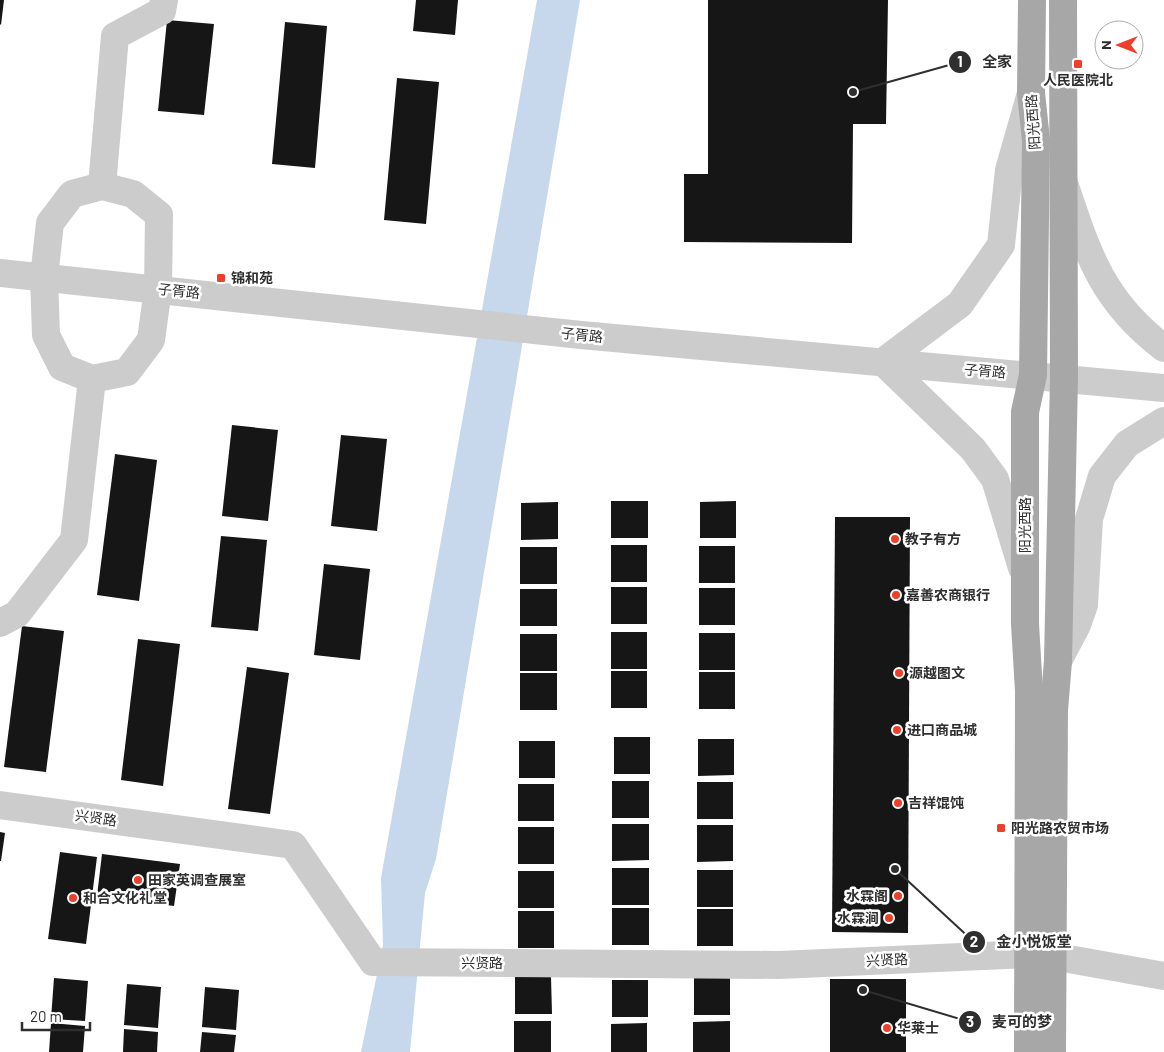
<svg xmlns="http://www.w3.org/2000/svg" width="1164" height="1052" font-family="Barlow,'Noto Sans SC',sans-serif">
<style>
.water{fill:#c7d8ed}
.building{fill:#161616}
.lines{fill:none;stroke-linecap:round;stroke-linejoin:round}
.minor{stroke:#ccc;stroke-width:28}
.major{stroke:#a7a7a7;stroke-width:28}
.poi-dot{fill:#ed3f2a;stroke:#fff;stroke-width:2}
.labels{text-anchor:middle;stroke-width:5;stroke-linejoin:round;paint-order:stroke}
.poi-label{font-size:14px;font-weight:bold;fill:#2f2f2f;stroke:#fff;text-anchor:start}
.street-label{font-size:14px;fill:#2f2f2f;stroke:#fff}
.leader{fill:none;stroke:#2f2f2f;stroke-width:2}
.callout-dot{fill:#2f2f2f;stroke:#fff;stroke-width:2}
.mark-label{font-size:15px;text-anchor:middle;font-weight:bold;fill:#fff}
.callout-label{font-size:15px;text-anchor:middle;font-weight:bold;fill:#2f2f2f;stroke:#fff;stroke-width:5;stroke-linejoin:round;paint-order:stroke}
</style>
<rect width="100%" height="100%" fill="#fff"/>
<!-- water -->
<polygon class="water" points="537,0 580,0 436,859 425,893 410,1052 361,1052 383,945 381,878"/>
<!-- building -->
<g class="building">
<polygon points="0,0 4,0 1,25 0,24"/>
<polygon points="416,0 458,0 455,35 413,31"/>
<polygon points="708,0 888,0 886,124 853,124 852,243 684,242 684,174 708,174"/>
<polygon points="167,20 214,24 204,115 158,111"/>
<polygon points="285,22 327,26 315,168 272,164"/>
<polygon points="397,78 439,82 426,224 384,220"/>
<polygon points="232,425 278,430 268,521 222,516"/>
<polygon points="341,435 387,439 377,531 331,526"/>
<polygon points="115,454 157,460 139,601 97,595"/>
<rect x="611" y="501" width="37" height="37"/>
<polygon points="736,501 736,538 700,538 700,502"/>
<polygon points="558,502 558,539 521,540 521,503"/>
<polygon points="835,517 910,517 908,933 832,932"/>
<polygon points="221,536 267,540 258,631 211,627"/>
<rect x="611" y="545" width="36" height="37"/>
<rect x="699" y="546" width="36" height="37"/>
<rect x="520" y="547" width="37" height="37"/>
<polygon points="324,564 370,569 360,660 314,655"/>
<rect x="611" y="587" width="36" height="37"/>
<rect x="699" y="588" width="36" height="37"/>
<rect x="520" y="589" width="37" height="37"/>
<polygon points="22,626 64,631 46,772 4,767"/>
<rect x="611" y="632" width="36" height="37"/>
<rect x="699" y="633" width="36" height="37"/>
<rect x="520" y="634" width="37" height="37"/>
<polygon points="138,639 180,644 163,786 121,780"/>
<polygon points="247,667 289,673 270,814 228,809"/>
<rect x="611" y="671" width="36" height="37"/>
<rect x="699" y="672" width="36" height="37"/>
<rect x="520" y="673" width="37" height="37"/>
<rect x="614" y="737" width="36" height="37"/>
<polygon points="698,739 734,739 734,775 698,776"/>
<rect x="519" y="741" width="36" height="37"/>
<rect x="612" y="781" width="37" height="37"/>
<rect x="697" y="782" width="36" height="37"/>
<rect x="518" y="784" width="36" height="37"/>
<polygon points="612,824 649,824 649,860 612,861"/>
<polygon points="697,825 733,825 733,861 697,862"/>
<rect x="518" y="827" width="36" height="37"/>
<polygon points="0,832 5,833 1,861 0,861"/>
<polygon points="60,852 97,857 86,944 48,939"/>
<polygon points="102,854 180,864 174,906 97,896"/>
<rect x="612" y="868" width="37" height="37"/>
<rect x="697" y="870" width="36" height="37"/>
<rect x="518" y="871" width="36" height="37"/>
<rect x="612" y="908" width="37" height="37"/>
<rect x="697" y="909" width="36" height="37"/>
<rect x="518" y="911" width="36" height="37"/>
<polygon points="515,977 551,977 552,1014 515,1014"/>
<polygon points="54,978 88,981 85,1021 51,1019"/>
<rect x="694" y="978" width="36" height="37"/>
<rect x="830" y="979" width="76" height="73"/>
<rect x="612" y="980" width="36" height="37"/>
<polygon points="127,984 161,987 158,1028 124,1025"/>
<polygon points="205,987 239,990 236,1030 202,1027"/>
<rect x="514" y="1021" width="37" height="31"/>
<polygon points="730,1021 730,1052 693,1052 693,1022"/>
<polygon points="51,1023 85,1026 83,1052 49,1052"/>
<polygon points="647,1023 647,1052 611,1052 611,1024"/>
<polygon points="124,1029 158,1032 157,1052 123,1052"/>
<polygon points="202,1032 236,1035 234,1052 200,1052"/>
</g>
<g class="lines">
<!-- minor -->
<g class="minor">
<polygon points="102,186 133,194 159,215 158,289 151,340 127,372 92,379 62,367 46,335 44,277 50,223 72,194"/>
<polyline points="102,186 115,36 162,11 164,0"/>
<path d="M1065 186C1088 255 1103 302 1164 348"/>
<polyline points="0,273 581,335 1164,388"/>
<polyline points="883,362 960,304 1001,245 1009,170 1031,93"/>
<polyline points="883,362 973,449 995,479 1022,568"/>
<polyline points="0,623 17,614 74,540 92,379"/>
<polyline points="1058,661 1077,625 1084,605 1089,519 1102,476 1127,444 1164,421"/>
<polyline points="0,805 293,845 373,962 779,965 1028,954"/>
<polyline points="1052,956 1164,976"/>
</g>
<!-- major -->
<g class="major">
<polyline points="1028,1052 1029,691 1025,624 1025,412 1033,375 1036,140 1031,93 1032,0"/>
<polyline points="1052,1052 1054,710 1058,661 1064,378 1063,0"/>
</g>
</g>
<!-- markers -->
<g class="poi-dot">
<rect x="1073" y="59" width="10" height="10" rx="2.5"/>
<rect x="216" y="273" width="10" height="10" rx="2.5"/>
<circle cx="895" cy="539" r="5"/>
<circle cx="896" cy="595" r="5"/>
<circle cx="899" cy="673" r="5"/>
<circle cx="897" cy="730" r="5"/>
<circle cx="898" cy="803" r="5"/>
<rect x="996" y="823" width="10" height="10" rx="2.5"/>
<circle cx="138" cy="880" r="5"/>
<circle cx="898" cy="896" r="5"/>
<circle cx="73" cy="898" r="5"/>
<circle cx="889" cy="918" r="5"/>
<circle cx="887" cy="1028" r="5"/>
</g>
<g class="labels">
<!-- poi labels -->
<g class="poi-label">
<text x="1078" y="85" text-anchor="middle">人民医院北</text>
<text x="231" y="283">锦和苑</text>
<text x="905" y="544">教子有方</text>
<text x="906" y="600">嘉善农商银行</text>
<text x="909" y="678">源越图文</text>
<text x="907" y="735">进口商品城</text>
<text x="908" y="808">吉祥馄饨</text>
<text x="1011" y="833">阳光路农贸市场</text>
<text x="148" y="885">田家英调查展室</text>
<text x="888" y="901" text-anchor="end">水霖阁</text>
<text x="83" y="903">和合文化礼堂</text>
<text x="879" y="923" text-anchor="end">水霖涧</text>
<text x="897" y="1033">华莱士</text>
</g>
<!-- street labels -->
<g class="street-label">
<text transform="translate(1033 122) rotate(-94)" y="5">阳光西路</text>
<text transform="translate(179 291) rotate(6)" y="5">子胥路</text>
<text transform="translate(582 335) rotate(6)" y="5">子胥路</text>
<text transform="translate(985 371) rotate(5)" y="5">子胥路</text>
<text transform="translate(1025 525) rotate(-90)" y="5">阳光西路</text>
<text transform="translate(96 818) rotate(8)" y="5">兴贤路</text>
<text transform="translate(887 960) rotate(-3)" y="5">兴贤路</text>
<text x="482" y="968">兴贤路</text>
</g>
</g>
<!-- callouts -->
<path class="leader" d="M853 92L960 62M895 869L974 942M863 990L970 1022"/>
<g class="callout-dot">
<circle cx="853" cy="92" r="5"/>
<circle cx="895" cy="869" r="5"/>
<circle cx="863" cy="990" r="5"/>
<circle cx="960" cy="62" r="12"/>
<circle cx="974" cy="942" r="12"/>
<circle cx="970" cy="1022" r="12"/>
</g>
<g class="mark-label">
<text x="960" y="67">1</text>
<text x="974" y="947">2</text>
<text x="970" y="1027">3</text>
</g>
<g class="callout-label">
<text x="997" y="67">全家</text>
<text x="1034" y="947">金小悦饭堂</text>
<text x="1022" y="1027">麦可的梦</text>
</g>
<!-- north arrow -->
<g transform="translate(1119 45) rotate(270)"><circle r="24" fill="#ffffff" stroke="#acacac"/>
<path d="M0-4L9 19L0 12L-9 19Z" fill="#ed3f2a"/>
<text y="-8" font-size="14" font-weight="bold" text-anchor="middle" fill="#2f2f2f">N</text>
</g>
<!-- scale -->
<path d="M22 1022v8h68v-8" fill="none" stroke="#2f2f2f" stroke-width="2.5"/>
<text x="30" y="1022" font-size="15" fill="#2f2f2f" stroke="#ffffff" stroke-width="4" paint-order="stroke">20 m</text>
</svg>
